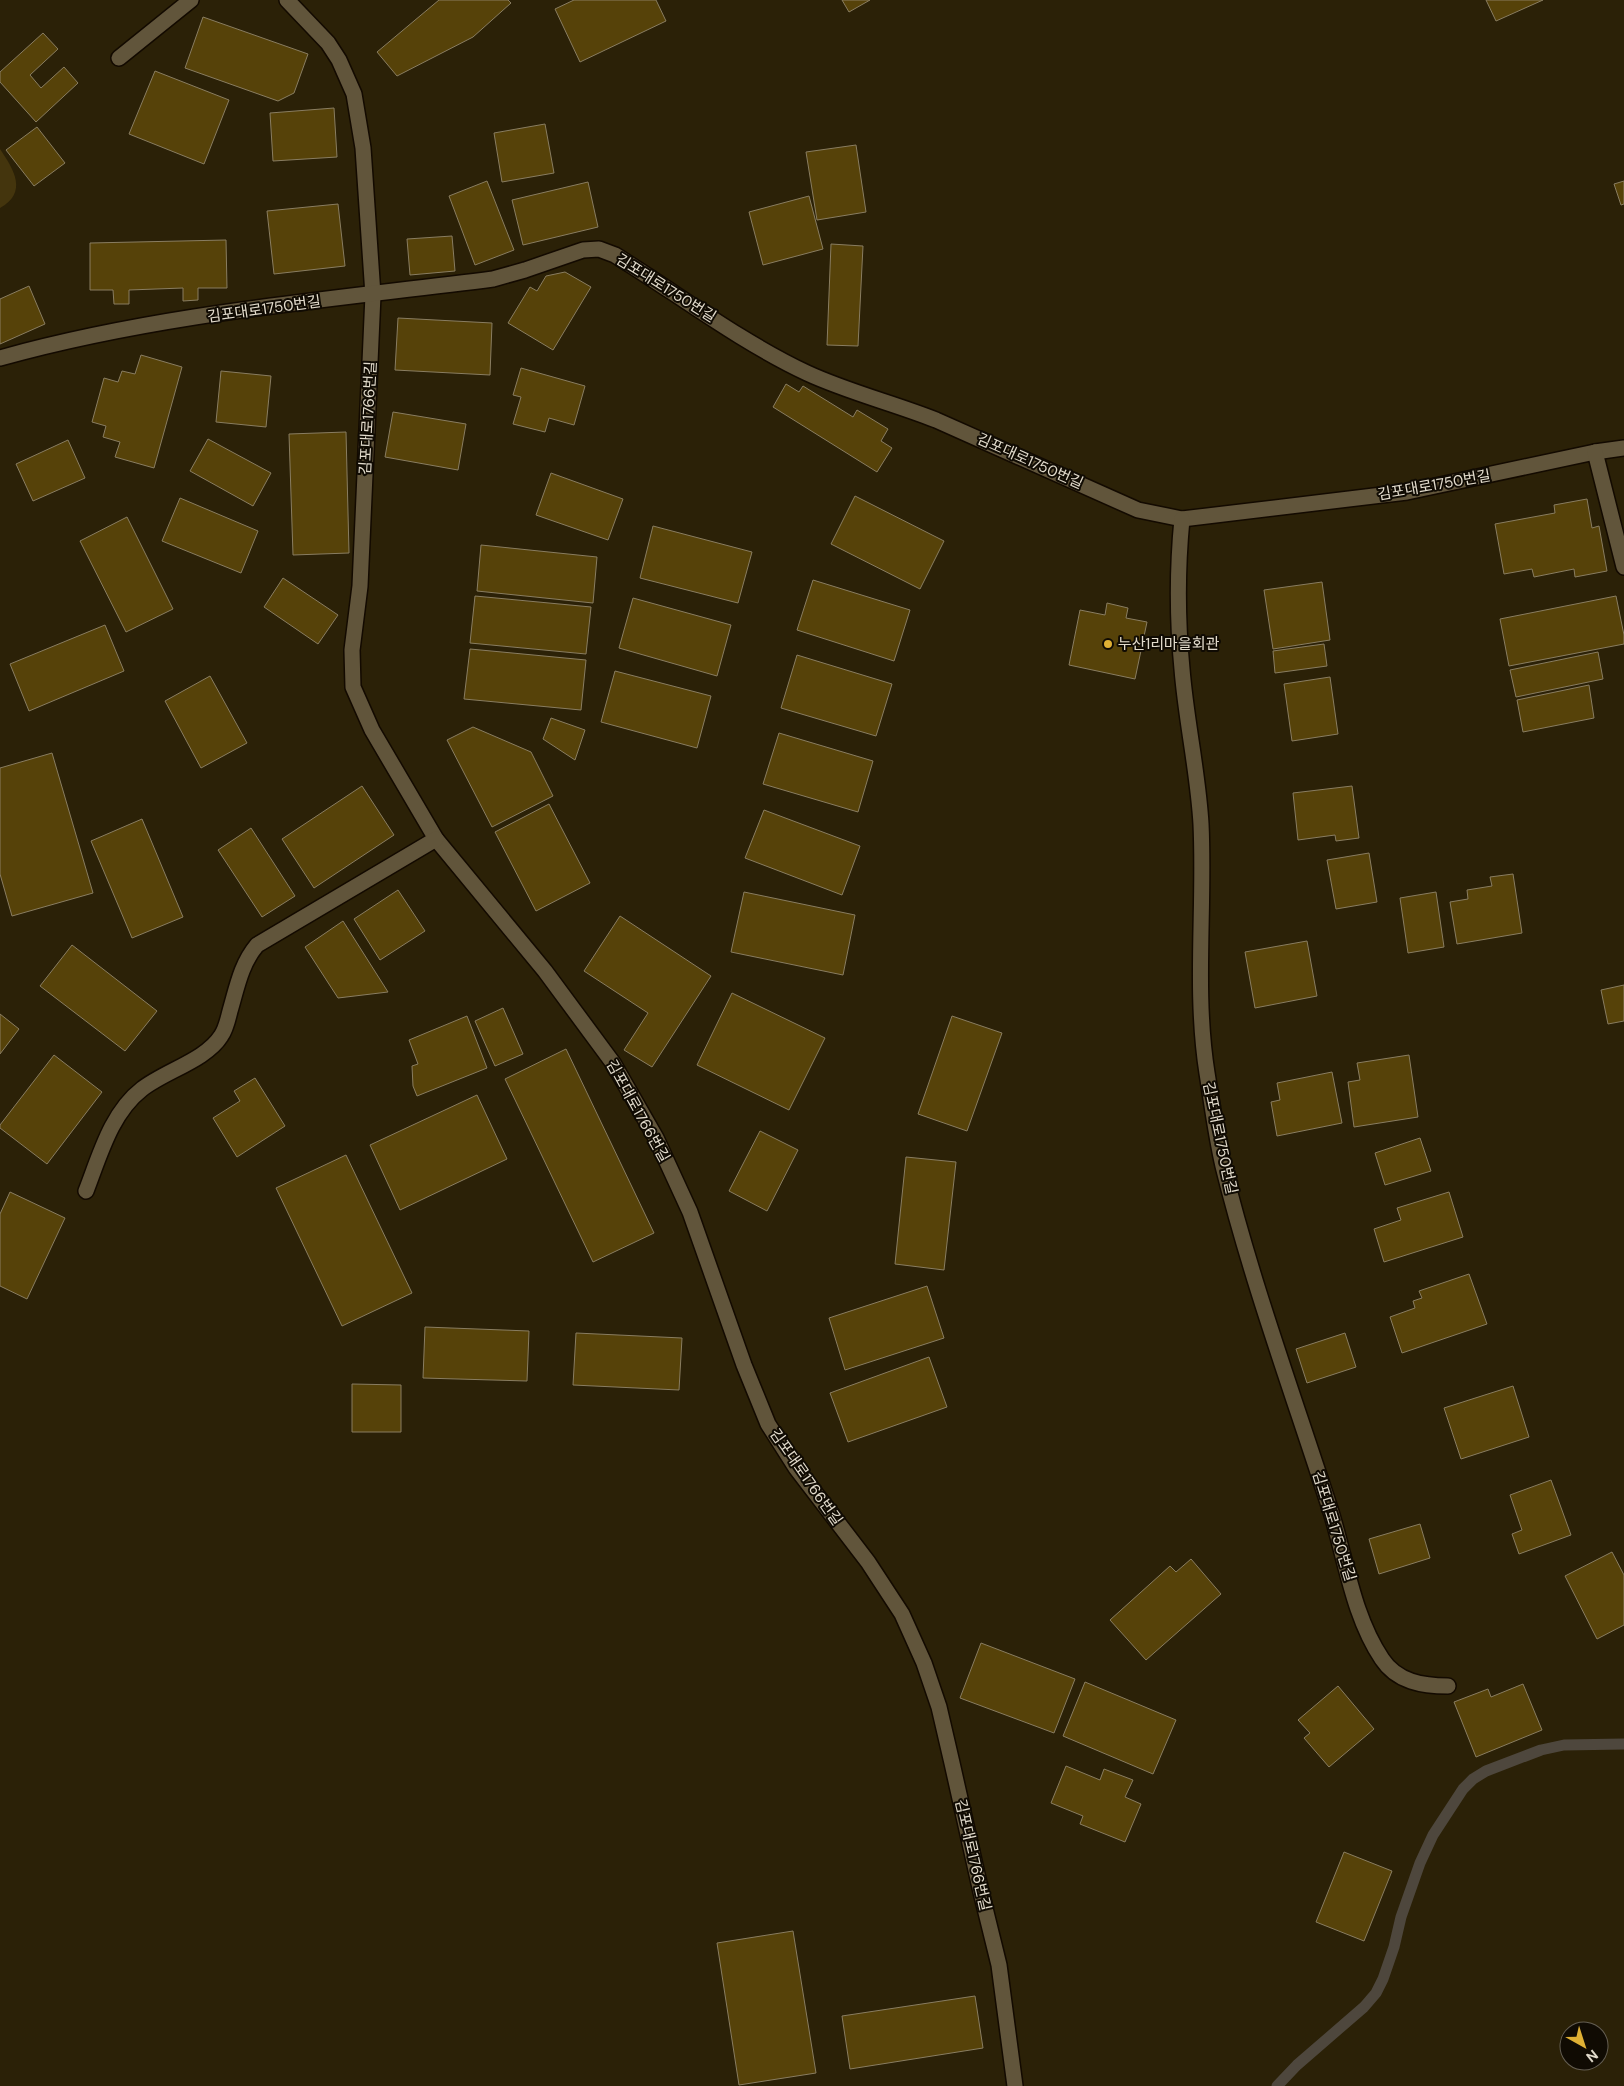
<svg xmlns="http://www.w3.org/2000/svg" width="1624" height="2086" font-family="'DM Sans','Noto Sans KR',sans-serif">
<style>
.green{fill:#44350d}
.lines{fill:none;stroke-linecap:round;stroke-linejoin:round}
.stream{stroke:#4e473d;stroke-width:11}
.building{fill:#564209;stroke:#897d61}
.minor-casing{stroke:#130a00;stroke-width:18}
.minor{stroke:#61553b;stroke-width:15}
.poi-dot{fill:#dfb034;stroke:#100b03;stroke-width:2}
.labels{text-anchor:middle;stroke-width:4;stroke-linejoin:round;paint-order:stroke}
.street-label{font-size:15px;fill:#e2dbcc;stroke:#100b03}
.poi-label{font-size:15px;fill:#e2dbcc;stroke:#100b03;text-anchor:start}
</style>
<rect width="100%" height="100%" fill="#2b2107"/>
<!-- green -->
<path class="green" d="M0 149C14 170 28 192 0 208Z"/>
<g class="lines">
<!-- stream -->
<polyline class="stream" points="1277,2086 1297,2065 1364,2007 1376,1993 1383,1979 1394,1947 1401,1917 1420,1863 1433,1835 1463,1789 1473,1779 1486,1771 1541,1750 1564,1745 1624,1744"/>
</g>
<!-- building -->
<g class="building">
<polygon points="439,0 508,0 511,3 473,37 397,76 377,52"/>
<polygon points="574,0 656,0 666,21 580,62 555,9"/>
<polygon points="842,0 870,0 849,12"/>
<polygon points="1486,0 1543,0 1496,21"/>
<polygon points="203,17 308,54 294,93 278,101 185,68"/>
<polygon points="43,33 58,49 30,75 41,88 64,67 78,83 36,122 0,82 0,72"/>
<polygon points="155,71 229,100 204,164 129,134"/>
<polygon points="334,108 337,157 273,161 270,113"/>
<polygon points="545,124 554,173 502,182 494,133"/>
<polygon points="37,127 65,163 34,186 6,150"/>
<polygon points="856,145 866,212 817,220 806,152"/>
<polygon points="487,181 514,250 475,265 449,196"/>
<polygon points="1624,181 1624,204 1621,205 1614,184"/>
<polygon points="588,182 598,227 523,245 512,200"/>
<polygon points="809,196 823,249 763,265 749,212"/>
<polygon points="338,204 345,266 274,274 267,211"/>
<polygon points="452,236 455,271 410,275 407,239"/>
<polygon points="226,240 227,288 198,288 198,300 183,301 183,288 129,290 129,304 114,304 113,290 90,290 90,243"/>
<polygon points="831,244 863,246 858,346 827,345"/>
<polygon points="565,272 591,287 553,350 508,323 530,287 537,291 546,276"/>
<polygon points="29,286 45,324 0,344 0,299"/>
<polygon points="398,318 492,323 490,375 395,370"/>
<polygon points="141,355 182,367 154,468 115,457 120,442 103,437 106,426 92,422 104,378 118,382 122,371 135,374"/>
<polygon points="521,368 585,386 574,425 549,418 545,432 513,424 521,397 513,395"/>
<polygon points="221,371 271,376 266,427 216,422"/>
<polygon points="786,384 799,392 803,386 853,417 857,410 888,429 881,441 892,448 877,472 773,407"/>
<polygon points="393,412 466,424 458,470 385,457"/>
<polygon points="346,432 349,553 293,555 289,434"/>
<polygon points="208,439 271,473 253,506 190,471"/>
<polygon points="68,440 85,478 33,501 16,464"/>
<polygon points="551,473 623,499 608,540 536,515"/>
<polygon points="855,496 944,541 920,589 831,544"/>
<polygon points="180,498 258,531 241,573 162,541"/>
<polygon points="1587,499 1592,528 1599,526 1607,571 1575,577 1574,569 1534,577 1532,569 1504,574 1495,524 1555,513 1554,505"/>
<polygon points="127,517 173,609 126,632 80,541"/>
<polygon points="653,526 752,552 738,603 640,578"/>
<polygon points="481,545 597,557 593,603 477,591"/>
<polygon points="283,578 338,615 318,644 264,607"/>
<polygon points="813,580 910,610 894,661 797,630"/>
<polygon points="1322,582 1330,640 1273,649 1264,590"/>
<polygon points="475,596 591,607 586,654 470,643"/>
<polygon points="1616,596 1624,635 1624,644 1509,666 1500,619"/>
<polygon points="633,598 731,625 717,676 619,648"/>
<polygon points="1107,603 1128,608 1126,618 1147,622 1135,679 1069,665 1080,610 1105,615"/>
<polygon points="105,625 124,671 29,711 10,664"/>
<polygon points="1324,644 1327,666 1275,673 1273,651"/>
<polygon points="470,649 586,660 581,710 464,699"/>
<polygon points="1598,652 1603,679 1516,697 1510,670"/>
<polygon points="797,655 892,684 876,736 781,708"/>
<polygon points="615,671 711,696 697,748 601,722"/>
<polygon points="210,676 247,743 201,768 165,701"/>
<polygon points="1330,677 1338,734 1292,741 1284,684"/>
<polygon points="1589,685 1594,718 1523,732 1517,700"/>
<polygon points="551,718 585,730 575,760 543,739"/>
<polygon points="473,727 531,752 553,796 492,827 447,740"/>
<polygon points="779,733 873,761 858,812 763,784"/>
<polygon points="52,753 93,893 12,916 0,874 0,768"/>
<polygon points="362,786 394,835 314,888 282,839"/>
<polygon points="1352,786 1359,838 1336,841 1335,835 1298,840 1293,793"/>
<polygon points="549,804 590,883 536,911 495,832"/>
<polygon points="764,810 860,846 842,895 745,858"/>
<polygon points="142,819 183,917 132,938 91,841"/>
<polygon points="251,828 295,896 262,917 218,850"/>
<polygon points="1369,853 1377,902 1336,909 1327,860"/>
<polygon points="1513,874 1522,933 1457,944 1450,902 1468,899 1467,890 1492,886 1490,877"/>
<polygon points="398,890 425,931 380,960 354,919"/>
<polygon points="744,892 855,915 843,975 731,952"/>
<polygon points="1436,892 1444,947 1408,953 1400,898"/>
<polygon points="620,916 711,976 652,1067 624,1050 648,1013 584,971"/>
<polygon points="343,921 388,992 338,998 305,947"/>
<polygon points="1307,941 1317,996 1255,1008 1245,952"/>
<polygon points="72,945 157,1011 125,1051 40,986"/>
<polygon points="1624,985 1624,1021 1608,1024 1601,990"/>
<polygon points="732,993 825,1038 789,1110 697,1065"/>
<polygon points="503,1008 523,1054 495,1066 475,1021"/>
<polygon points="0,1014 19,1029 0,1054"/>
<polygon points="467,1016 487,1068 417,1096 413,1086 412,1066 418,1064 409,1040"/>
<polygon points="952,1016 1002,1033 967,1131 918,1114"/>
<polygon points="566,1049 654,1233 593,1262 505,1079"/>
<polygon points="54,1055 102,1092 47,1164 0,1128 0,1125"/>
<polygon points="1409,1055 1418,1117 1354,1127 1348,1082 1360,1080 1357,1063"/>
<polygon points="1332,1072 1342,1123 1277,1136 1271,1102 1280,1100 1277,1083"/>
<polygon points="255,1078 285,1126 237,1157 213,1118 240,1101 234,1091"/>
<polygon points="477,1095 507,1159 400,1210 370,1145"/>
<polygon points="760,1131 798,1150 767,1211 729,1191"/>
<polygon points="1420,1138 1431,1171 1385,1185 1375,1153"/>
<polygon points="346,1155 412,1293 342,1326 276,1188"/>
<polygon points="906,1157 956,1162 944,1270 895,1264"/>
<polygon points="10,1192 65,1218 27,1299 0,1286 0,1214"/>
<polygon points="1449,1192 1463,1237 1384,1262 1374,1229 1401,1220 1397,1208"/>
<polygon points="1469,1274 1487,1324 1402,1353 1390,1317 1415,1308 1413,1301 1422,1298 1419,1291"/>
<polygon points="927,1286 944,1338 845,1370 829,1318"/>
<polygon points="425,1327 529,1331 527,1381 423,1378"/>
<polygon points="576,1333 682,1338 679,1390 573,1385"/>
<polygon points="1345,1333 1356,1367 1307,1383 1296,1349"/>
<polygon points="929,1357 947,1407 848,1442 830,1393"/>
<polygon points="352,1384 401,1385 401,1432 352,1432"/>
<polygon points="1513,1386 1529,1437 1461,1459 1444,1408"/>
<polygon points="1551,1480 1571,1535 1519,1554 1512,1534 1522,1530 1510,1495"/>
<polygon points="1420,1524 1430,1558 1379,1574 1369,1539"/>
<polygon points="1612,1552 1624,1575 1624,1625 1597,1639 1565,1576"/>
<polygon points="1191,1559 1221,1594 1146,1660 1110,1620 1170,1566 1176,1572"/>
<polygon points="981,1643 1075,1679 1054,1733 960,1698"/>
<polygon points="1085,1682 1176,1720 1153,1774 1063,1736"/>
<polygon points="1523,1684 1542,1730 1476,1757 1454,1702 1488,1689 1491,1697"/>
<polygon points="1338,1686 1374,1729 1329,1767 1304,1738 1310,1733 1298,1720"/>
<polygon points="1066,1766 1100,1780 1104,1769 1133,1780 1125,1797 1141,1804 1125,1842 1080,1824 1083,1816 1051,1803"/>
<polygon points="1344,1852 1392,1871 1364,1941 1316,1922"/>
<polygon points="793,1931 816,2073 739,2085 717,1943"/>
<polygon points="975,1996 983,2048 850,2069 842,2016"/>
</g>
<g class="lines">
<defs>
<g id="minor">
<polyline points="287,0 328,43 339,60 354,94 363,148 373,295 360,586 352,650 353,687 372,730 436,839 545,971 613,1063 656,1138 690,1212 744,1365 768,1424 796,1468 868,1562 902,1614 924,1663 939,1707 952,1763 981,1892 999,1965 1015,2086"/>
<polyline points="119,58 191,0"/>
<path d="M0 358C161 313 329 300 493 279L525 270 583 250 599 249 615 255C678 294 739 341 807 373 848 392 893 403 936 420L1138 510 1182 519 1407 492 1595 452 1624 448"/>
<polyline points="1595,452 1624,567"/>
<path d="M1182 519C1177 570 1177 617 1182 669 1186 720 1198 772 1201 824 1205 907 1194 991 1207 1073 1212 1104 1216 1136 1223 1166 1252 1283 1294 1397 1331 1512 1346 1560 1353 1616 1382 1659 1397 1682 1423 1686 1448 1686"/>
<path d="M86 1191C100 1155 111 1113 142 1089 165 1071 206 1060 221 1036 226 1029 228 1019 230 1011 237 987 241 964 257 945L436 839"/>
</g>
</defs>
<!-- minor casing -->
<use href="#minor" class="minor-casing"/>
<!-- minor -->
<use href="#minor" class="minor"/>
</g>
<!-- markers -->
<circle class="poi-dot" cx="1108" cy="644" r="5"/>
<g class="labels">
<!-- street labels -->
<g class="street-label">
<text transform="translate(666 288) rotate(32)" y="5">김포대로1750번길</text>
<text transform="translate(264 309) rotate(-8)" y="5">김포대로1750번길</text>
<text transform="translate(368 418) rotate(-87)" y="5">김포대로1766번길</text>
<text transform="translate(1030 461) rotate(24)" y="5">김포대로1750번길</text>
<text transform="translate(1434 485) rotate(-10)" y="5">김포대로1750번길</text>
<text transform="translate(638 1111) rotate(61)" y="5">김포대로1766번길</text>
<text transform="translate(1220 1138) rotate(78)" y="5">김포대로1750번길</text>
<text transform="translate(806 1477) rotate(55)" y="5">김포대로1766번길</text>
<text transform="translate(1334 1526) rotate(73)" y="5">김포대로1750번길</text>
<text transform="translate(973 1855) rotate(77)" y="5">김포대로1766번길</text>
</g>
<!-- poi labels -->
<g class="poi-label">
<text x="1118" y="649">누산1리마을회관</text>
</g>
</g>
<!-- north arrow -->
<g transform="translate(1584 2046) rotate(141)"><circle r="24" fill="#100b03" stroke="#645e53"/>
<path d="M0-4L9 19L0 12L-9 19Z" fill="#dfb034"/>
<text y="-8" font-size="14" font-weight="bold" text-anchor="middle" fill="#e2dbcc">N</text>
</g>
</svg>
